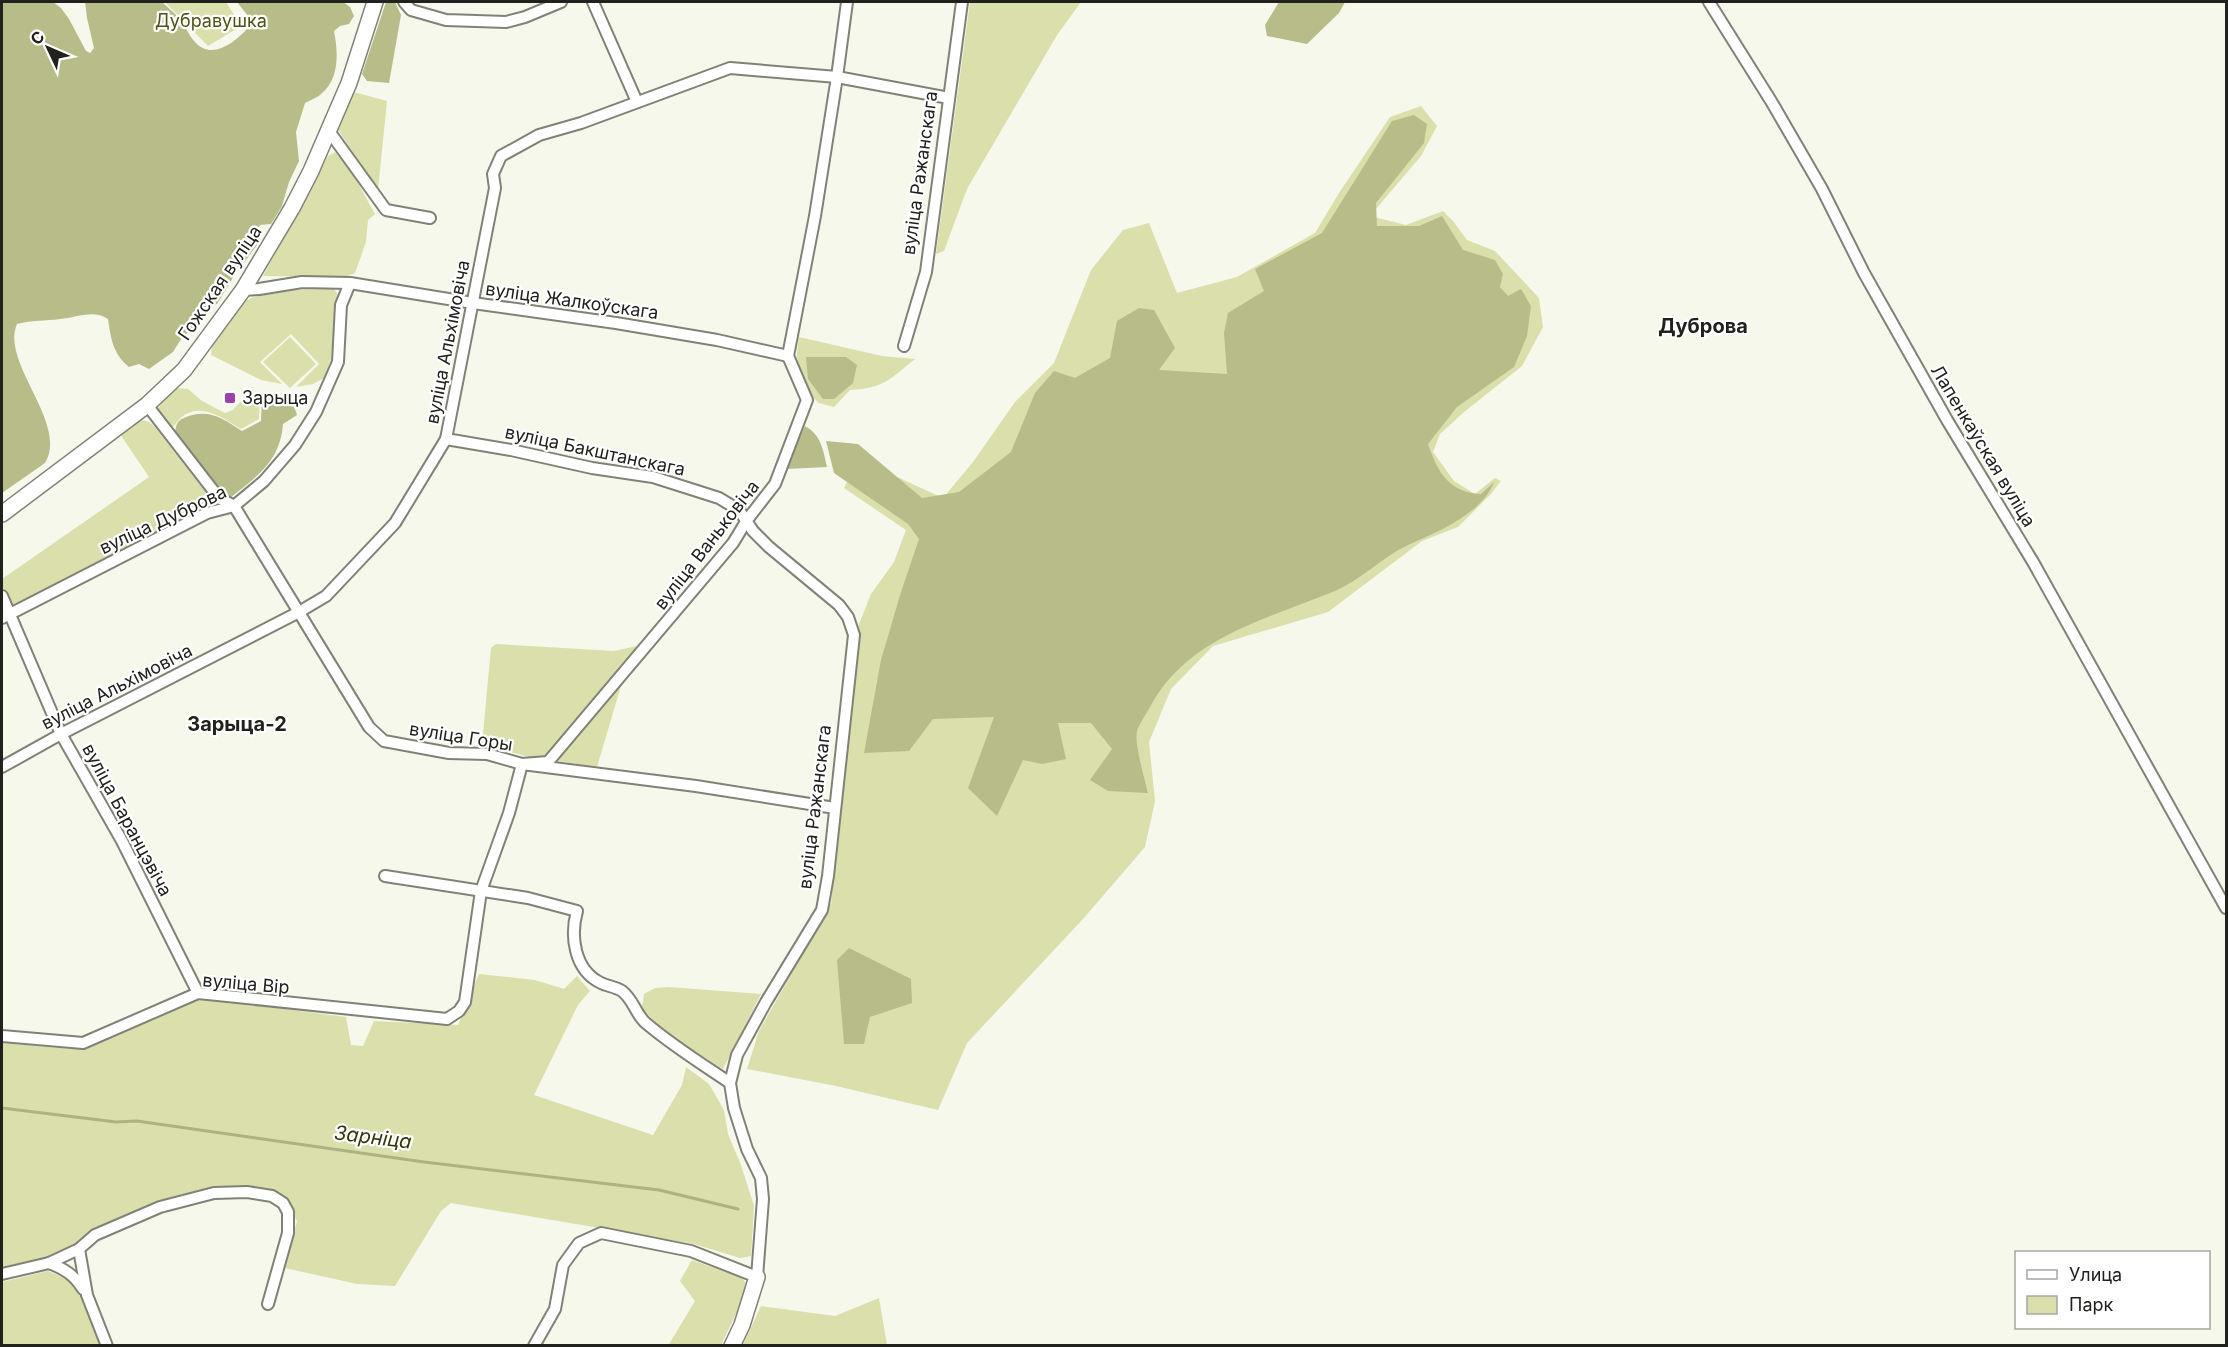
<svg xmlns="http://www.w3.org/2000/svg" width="2228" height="1347" font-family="Inter,sans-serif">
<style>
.green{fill:#dadfab}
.forest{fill:#b7bc88}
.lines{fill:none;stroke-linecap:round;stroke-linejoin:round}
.stream{stroke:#adb37f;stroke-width:3}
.street-casing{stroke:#808277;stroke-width:14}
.secondary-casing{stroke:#808277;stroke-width:18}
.street{stroke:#fff;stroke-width:10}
.secondary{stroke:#fff;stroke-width:15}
.poi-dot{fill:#9d40aa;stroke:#fff;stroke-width:2}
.labels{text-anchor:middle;stroke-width:4.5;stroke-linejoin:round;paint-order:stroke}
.park-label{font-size:18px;fill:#4e5216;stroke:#fff}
.street-label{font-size:18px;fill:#21221d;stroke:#fff}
.poi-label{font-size:18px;fill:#21221d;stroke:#fff;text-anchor:start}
.neighbourhood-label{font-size:20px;font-weight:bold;fill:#21221d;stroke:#fff}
.water-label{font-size:20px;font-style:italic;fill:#34360d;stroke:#fff}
</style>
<rect width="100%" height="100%" fill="#f6f8ec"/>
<!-- green -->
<g class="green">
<polygon points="165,2 226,2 241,26 208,46"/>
<polygon points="970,2 1081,2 1057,35 967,189 944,251 936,254"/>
<polygon points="350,91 387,101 378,190 337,128"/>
<polygon points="1421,106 1437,126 1421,156 1370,216 1406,225 1443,211 1453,221 1467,240 1495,251 1539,298 1543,327 1522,366 1464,412 1440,434 1433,452 1454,481 1475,494 1495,478 1501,481 1491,494 1458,527 1422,541 1328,612 1213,646 1171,689 1149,742 1155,801 1145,847 1083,919 967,1043 938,1110 836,1086 747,1069 759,1031 831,904 859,624 871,594 894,562 906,530 844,488 858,459 943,498 973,462 1015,402 1054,363 1091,270 1123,230 1149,223 1177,293 1237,277 1315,233 1339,193 1390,117"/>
<polygon points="335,152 353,174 375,214 368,220 366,242 355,273 344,277 263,276 328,156"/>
<polygon points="334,289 339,296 335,309 331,359 324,378 313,384 296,387 319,364 291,334 260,362 282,384 261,380 211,355 212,347 244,302 251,298 277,290"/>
<polygon points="290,337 316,364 290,388 263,362"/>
<path d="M799 337 882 356 915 359C889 380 884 388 850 390L834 407 819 403 807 392 796 361Z"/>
<path d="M176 388 188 389 202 401 225 413 233 410 246 396 260 397 259 419 241 429C217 414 191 397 172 429L156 410Z"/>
<polygon points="142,420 149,422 154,426 215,504 13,607 2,586 2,579 149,477 122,437 122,433"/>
<polygon points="496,644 614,651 637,646 550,752 540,760 482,744 491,648"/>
<polygon points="639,658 643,658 621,686 597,767 559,761 558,757"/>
<polygon points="479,974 535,980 564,989 577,976 590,991 578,1005 534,1095 653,1135 682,1085 686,1067 709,1084 724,1110 728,1134 741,1165 754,1206 751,1256 740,1258 694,1244 451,1203 441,1211 395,1286 357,1284 285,1268 297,1221 280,1193 254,1186 219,1188 154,1202 95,1228 78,1242 44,1259 2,1268 2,1043 71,1049 98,1042 201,998 346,1017 351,1045 363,1046 374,1021 458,1025"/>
<polygon points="669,987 761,994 723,1069 668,1035 642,1009 644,994 655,988"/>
<polygon points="692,1260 742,1278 747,1285 747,1291 721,1345 668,1346 695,1301 680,1281"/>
<polygon points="48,1271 67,1279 81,1297 101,1345 2,1345 2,1282"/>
<polygon points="879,1298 887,1345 743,1345 761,1306 835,1316"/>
</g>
<!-- forest -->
<g class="forest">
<path d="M2 2H53L61 8 69 19 86 51 90 53 94 48 87 18 85 2H162C167 7 174 12 179 18 185 25 189 36 195 42 212 61 235 42 248 28V16L237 2H343L350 7 354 16 349 24 340 26 334 31C338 52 340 79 321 94 317 98 310 100 305 103L296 132 299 161 289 182 282 206 271 224 260 225 252 237 257 245 234 276 217 304 199 309 193 328 183 336 173 352 149 369 139 364 129 367C113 354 111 339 108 319 93 309 76 318 60 319 45 321 32 320 17 324 0 363 69 423 45 463L2 493Z"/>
<polygon points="386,2 395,2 401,15 389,83 367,81 362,74"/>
<polygon points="1279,2 1345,2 1339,13 1307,44 1267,36 1265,25"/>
<path d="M1414 115 1427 124 1424 143 1376 203 1377 226H1419L1442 216 1463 250 1495 260 1503 274 1500 287 1508 296 1521 289 1531 306 1527 336 1514 367 1457 407 1428 444C1437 471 1449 493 1481 494L1494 482C1482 514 1437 532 1408 545 1382 557 1361 580 1335 591 1267 619 1187 637 1150 707 1146 714 1140 723 1137 731 1134 743 1145 780 1148 793L1108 791 1090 780 1112 749 1091 723H1058L1066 759 1042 764 1023 760 997 816 968 788 994 717 933 719 909 751 864 753 881 660 901 592 919 539 908 524 834 473 826 441 858 444 922 498 959 492 1011 452 1035 393 1054 371 1075 378 1110 358 1117 321 1139 308 1154 310 1175 348 1159 370 1227 374 1224 333 1228 313 1264 291 1255 269 1322 233 1392 121Z"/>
<polygon points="806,357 846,357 857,365 853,383 834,399 823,399 808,379"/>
<path d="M262 397C281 397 291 394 297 415L283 424C280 462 257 476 230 498L215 487 175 433C176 422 179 419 189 416 210 409 224 419 242 431L261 421Z"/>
<path d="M805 426C821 435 823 449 827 467L786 469Z"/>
<polygon points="849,948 911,979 912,1003 870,1017 864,1044 844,1044 837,960"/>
</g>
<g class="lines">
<!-- stream -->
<polyline class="stream" points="2,1108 116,1122 137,1121 424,1162 659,1190 738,1209"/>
<defs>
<g id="street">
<polyline points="404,2 411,10 446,20 506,22 525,17 561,2"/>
<polyline points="593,2 637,102"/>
<polyline points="1709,2 1771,101 1822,189 1864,273 1947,420 2033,562 2226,908"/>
<polyline points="329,131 386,210 430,218"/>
<polyline points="243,290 259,289 302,282 350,283 473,303 616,323 717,340 788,356"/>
<polyline points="904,346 926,272 962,2"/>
<polyline points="147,405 219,498 234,506 369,727 384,741 449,753 487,754 522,764 696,786 835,808"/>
<polyline points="446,439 511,450 592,468 653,477 719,498 739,510 753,531 769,547 839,605 848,617 854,635 828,876 822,910 766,1002 737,1055 730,1083 734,1108 747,1149 761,1178 763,1199 757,1277 691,1251 601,1233 579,1243 563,1265 555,1309 534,1346"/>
<polyline points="2,596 61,734 122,841 198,993"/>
<polyline points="2,618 207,513 234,506 264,481 295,445 316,412 338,362 341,305 350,283"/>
<polyline points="2,767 61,734 299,612 326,596 395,523 446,439 495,188 493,174 501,156 539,135 581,123 730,68 837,77 949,98"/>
<path d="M385 876 528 898 577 911C570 936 574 970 601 983 607 986 616 987 622 991 634 1000 636 1016 647 1024 673 1046 702 1064 730 1083"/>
<polyline points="2,1036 83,1043 198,993 447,1019 459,1011 465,1002 481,891 509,813 522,764 548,762 733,543 747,520 775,484 807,400 788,356 815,216 837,77 847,2"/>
<polyline points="79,1249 87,1295 107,1346"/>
<path d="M49 1263C65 1269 74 1275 83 1289"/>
<polyline points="2,1274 49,1263 79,1249 95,1235 160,1207 214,1193 247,1192 272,1196 283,1203 288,1212 288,1233 268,1304"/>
</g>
<g id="secondary">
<polyline points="2,514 147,405 184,370 243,290 292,208 311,171 349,83 375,2"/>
<polyline points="732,1346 742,1325 757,1277"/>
</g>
</defs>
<!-- street casing -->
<use href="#street" class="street-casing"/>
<!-- secondary casing -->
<use href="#secondary" class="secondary-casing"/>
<!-- street -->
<use href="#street" class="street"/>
<!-- secondary -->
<use href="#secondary" class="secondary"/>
</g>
<!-- markers -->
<rect class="poi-dot" x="224" y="392" width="12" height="12" rx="3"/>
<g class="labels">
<!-- park labels -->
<g class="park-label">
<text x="211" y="27">Дубравушка</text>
</g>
<!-- street labels -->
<g class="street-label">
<text transform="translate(920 173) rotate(-82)" y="6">вуліца Ражанскага</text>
<text transform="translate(220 283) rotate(-56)" y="6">Гожская вуліца</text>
<text transform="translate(572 301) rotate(8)" y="6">вуліца Жалкоўскага</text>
<text transform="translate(448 342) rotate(-79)" y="6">вуліца Альхімовіча</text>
<text transform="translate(1983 446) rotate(59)" y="6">Лапенкаўская вуліца</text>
<text transform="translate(595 451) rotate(12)" y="6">вуліца Бакштанскага</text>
<text transform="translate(163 520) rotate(-25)" y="6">вуліца Дуброва</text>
<text transform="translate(707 545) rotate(-52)" y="6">вуліца Ваньковіча</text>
<text transform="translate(117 687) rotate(-27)" y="6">вуліца Альхімовіча</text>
<text transform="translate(461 737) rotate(9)" y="6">вуліца Горы</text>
<text transform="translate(815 807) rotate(-83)" y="6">вуліца Ражанскага</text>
<text transform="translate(127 820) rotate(62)" y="6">вуліца Баранцэвіча</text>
<text transform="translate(246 984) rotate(5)" y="6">вуліца Вір</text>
</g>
<!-- poi labels -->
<g class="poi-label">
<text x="242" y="404">Зарыца</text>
</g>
<!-- neighbourhood labels -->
<g class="neighbourhood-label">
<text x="1703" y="333">Дуброва</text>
<text x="237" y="731">Зарыца-2</text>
</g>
<!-- water labels -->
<g class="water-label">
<text transform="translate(373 1137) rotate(7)" y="7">Зарніца</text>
</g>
</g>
<!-- border -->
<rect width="2228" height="1347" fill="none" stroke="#21221d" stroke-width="6"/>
<!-- legend -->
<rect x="2015" y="1251" width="195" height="78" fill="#ffffff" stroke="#a6a7a5" stroke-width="1.5"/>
<rect x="2027" y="1270" width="30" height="9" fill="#ffffff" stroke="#a6a7a5" stroke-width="1.5"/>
<text x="2069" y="1281" font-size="18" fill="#21221d">Улица</text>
<rect x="2027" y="1296" width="30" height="18" fill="#dadfab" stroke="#a6a7a5" stroke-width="1.5"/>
<text x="2069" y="1311" font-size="18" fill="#21221d">Парк</text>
<!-- north arrow -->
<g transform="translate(48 48) rotate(314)" stroke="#ffffff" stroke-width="4.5" paint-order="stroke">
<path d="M0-4.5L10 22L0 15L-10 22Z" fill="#21221d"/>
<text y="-9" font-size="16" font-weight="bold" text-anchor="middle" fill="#21221d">С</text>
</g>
</svg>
